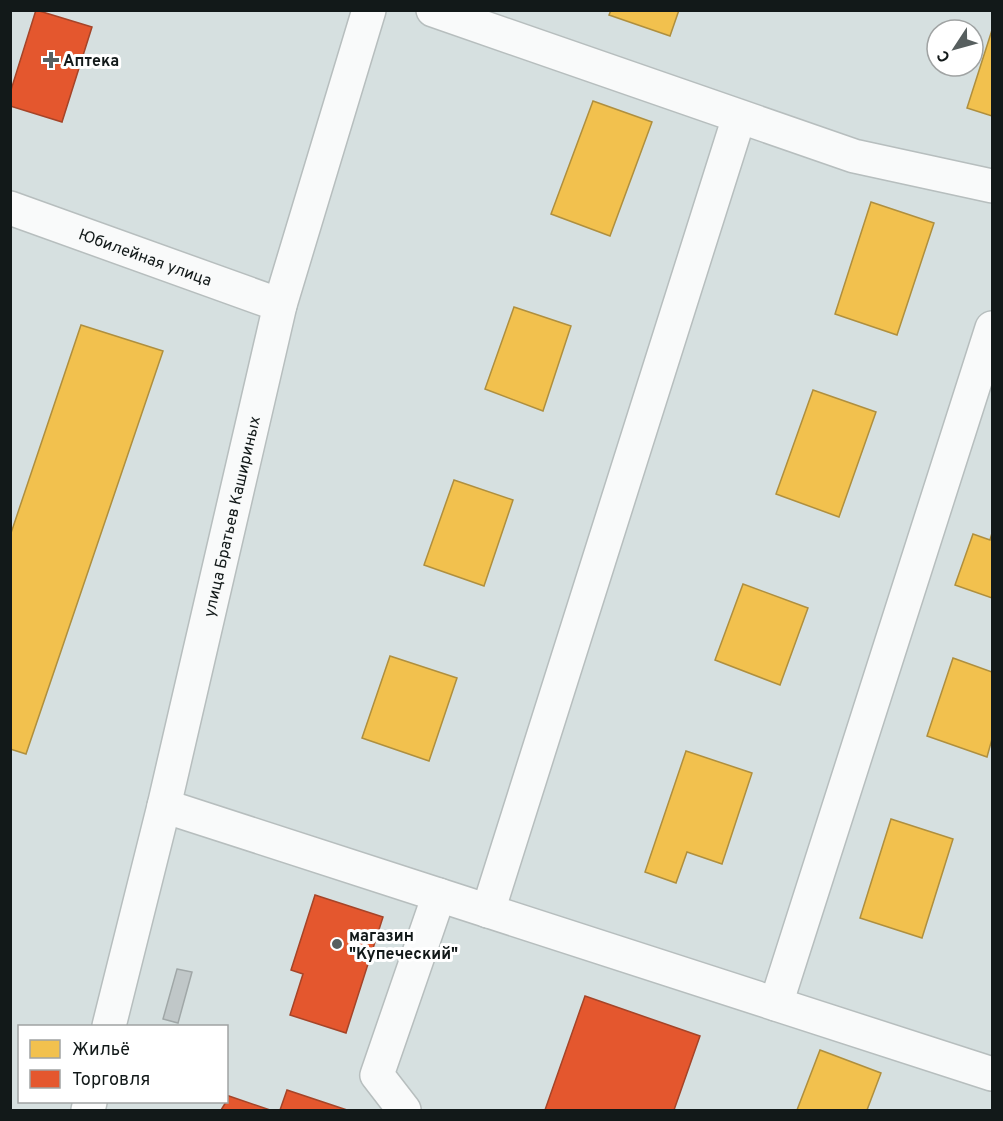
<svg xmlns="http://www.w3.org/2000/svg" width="1003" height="1121" font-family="Overpass,sans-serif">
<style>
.homes{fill:#f2c14e;stroke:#af8f3e;stroke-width:1.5}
.shops{fill:#e4572e;stroke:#a54428;stroke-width:1.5}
.building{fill:#c0c7c8;stroke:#a0a7a7;stroke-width:1.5}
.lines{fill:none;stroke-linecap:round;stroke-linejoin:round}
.minor-casing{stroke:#b7bebe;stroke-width:36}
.major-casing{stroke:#b7bebe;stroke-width:36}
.minor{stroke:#f9fafa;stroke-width:33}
.major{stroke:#f9fafa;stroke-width:33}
.poi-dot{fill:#575f5f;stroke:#fff;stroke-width:2}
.labels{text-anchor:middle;stroke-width:6;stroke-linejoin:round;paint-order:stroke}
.poi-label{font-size:16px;font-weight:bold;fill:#121919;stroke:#fff;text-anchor:start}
.street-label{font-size:16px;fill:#121919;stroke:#fff}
</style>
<rect width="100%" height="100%" fill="#d6e0e0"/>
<!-- homes -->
<g class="homes">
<polygon points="611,10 679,10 670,36 609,15"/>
<polygon points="992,30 992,116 967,108"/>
<polygon points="593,101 652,122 610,236 551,214"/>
<polygon points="871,202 934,223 897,335 835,314"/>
<polygon points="514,307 571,326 543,411 485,389"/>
<polygon points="81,325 163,351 26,754 10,749 10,536"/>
<polygon points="813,390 876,412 839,517 776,494"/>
<polygon points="454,480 513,500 484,586 424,565"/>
<polygon points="992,533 992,598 955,585 973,534 990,540"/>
<polygon points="743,584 808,608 780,685 715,660"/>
<polygon points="390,656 457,678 429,761 362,738"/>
<polygon points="953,658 992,672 992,739 987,757 927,736"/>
<polygon points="686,751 752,773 722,864 687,852 676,883 645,872"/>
<polygon points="891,819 953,839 922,938 860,918"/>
<polygon points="820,1050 881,1073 867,1110 797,1110"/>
</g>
<!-- shops -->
<g class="shops">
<polygon points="36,10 92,27 62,122 10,106 10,93"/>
<polygon points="315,895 383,917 346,1033 290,1015 303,974 291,970"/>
<polygon points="585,996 700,1036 674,1110 545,1110"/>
<polygon points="287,1090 347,1110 280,1110"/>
<polygon points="226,1095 270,1110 221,1110 226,1102"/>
</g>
<!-- building -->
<polygon class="building" points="177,969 192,972 178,1023 163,1019"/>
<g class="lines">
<defs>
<g id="minor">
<polyline points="433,10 854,156 992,186"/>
<polyline points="164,806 992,1074"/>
<polyline points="488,911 739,117"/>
<polyline points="776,1004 992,328"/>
<polyline points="404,1110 377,1075 439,895"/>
</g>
<g id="major">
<path id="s1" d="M10 208 280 305"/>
<path id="s2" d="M109 1026 164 806 280 305 369 10"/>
<polyline points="88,1110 90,1102"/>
</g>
</defs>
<!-- minor casing -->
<use href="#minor" class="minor-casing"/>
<!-- major casing -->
<use href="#major" class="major-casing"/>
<!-- minor -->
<use href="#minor" class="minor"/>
<!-- major -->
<use href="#major" class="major"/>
</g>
<!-- markers -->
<g class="poi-dot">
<path d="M48 51h6v6h6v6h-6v6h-6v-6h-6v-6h6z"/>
<circle cx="337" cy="944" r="6"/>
</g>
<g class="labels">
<!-- poi labels -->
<g class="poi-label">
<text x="63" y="66">Аптека</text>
<text x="349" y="941">магазин<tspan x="349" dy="18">"Купеческий"</tspan></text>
</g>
<!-- street labels -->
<g class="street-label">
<text dy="6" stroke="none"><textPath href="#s1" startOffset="144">Юбилейная улица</textPath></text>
<text dy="6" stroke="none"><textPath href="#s2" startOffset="524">улица Братьев Кашириных</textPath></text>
</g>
</g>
<!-- border -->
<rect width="1003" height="1121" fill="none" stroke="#121919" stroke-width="24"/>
<!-- legend -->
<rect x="18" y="1025" width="210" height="78" fill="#ffffff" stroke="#a0a3a3" stroke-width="1.5"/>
<rect x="30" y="1040" width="30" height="18" fill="#f2c14e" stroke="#a0a3a3" stroke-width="1.5"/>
<text x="72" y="1055" font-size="18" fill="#121919">Жильё</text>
<rect x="30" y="1070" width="30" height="18" fill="#e4572e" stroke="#a0a3a3" stroke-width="1.5"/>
<text x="72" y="1085" font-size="18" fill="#121919">Торговля</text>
<!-- north arrow -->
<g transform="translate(955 48) rotate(234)"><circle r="28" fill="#ffffff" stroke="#a0a3a3" stroke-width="1.5"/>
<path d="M0-4.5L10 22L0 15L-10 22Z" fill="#575f5f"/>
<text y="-9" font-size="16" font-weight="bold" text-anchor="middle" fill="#121919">С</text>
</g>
</svg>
